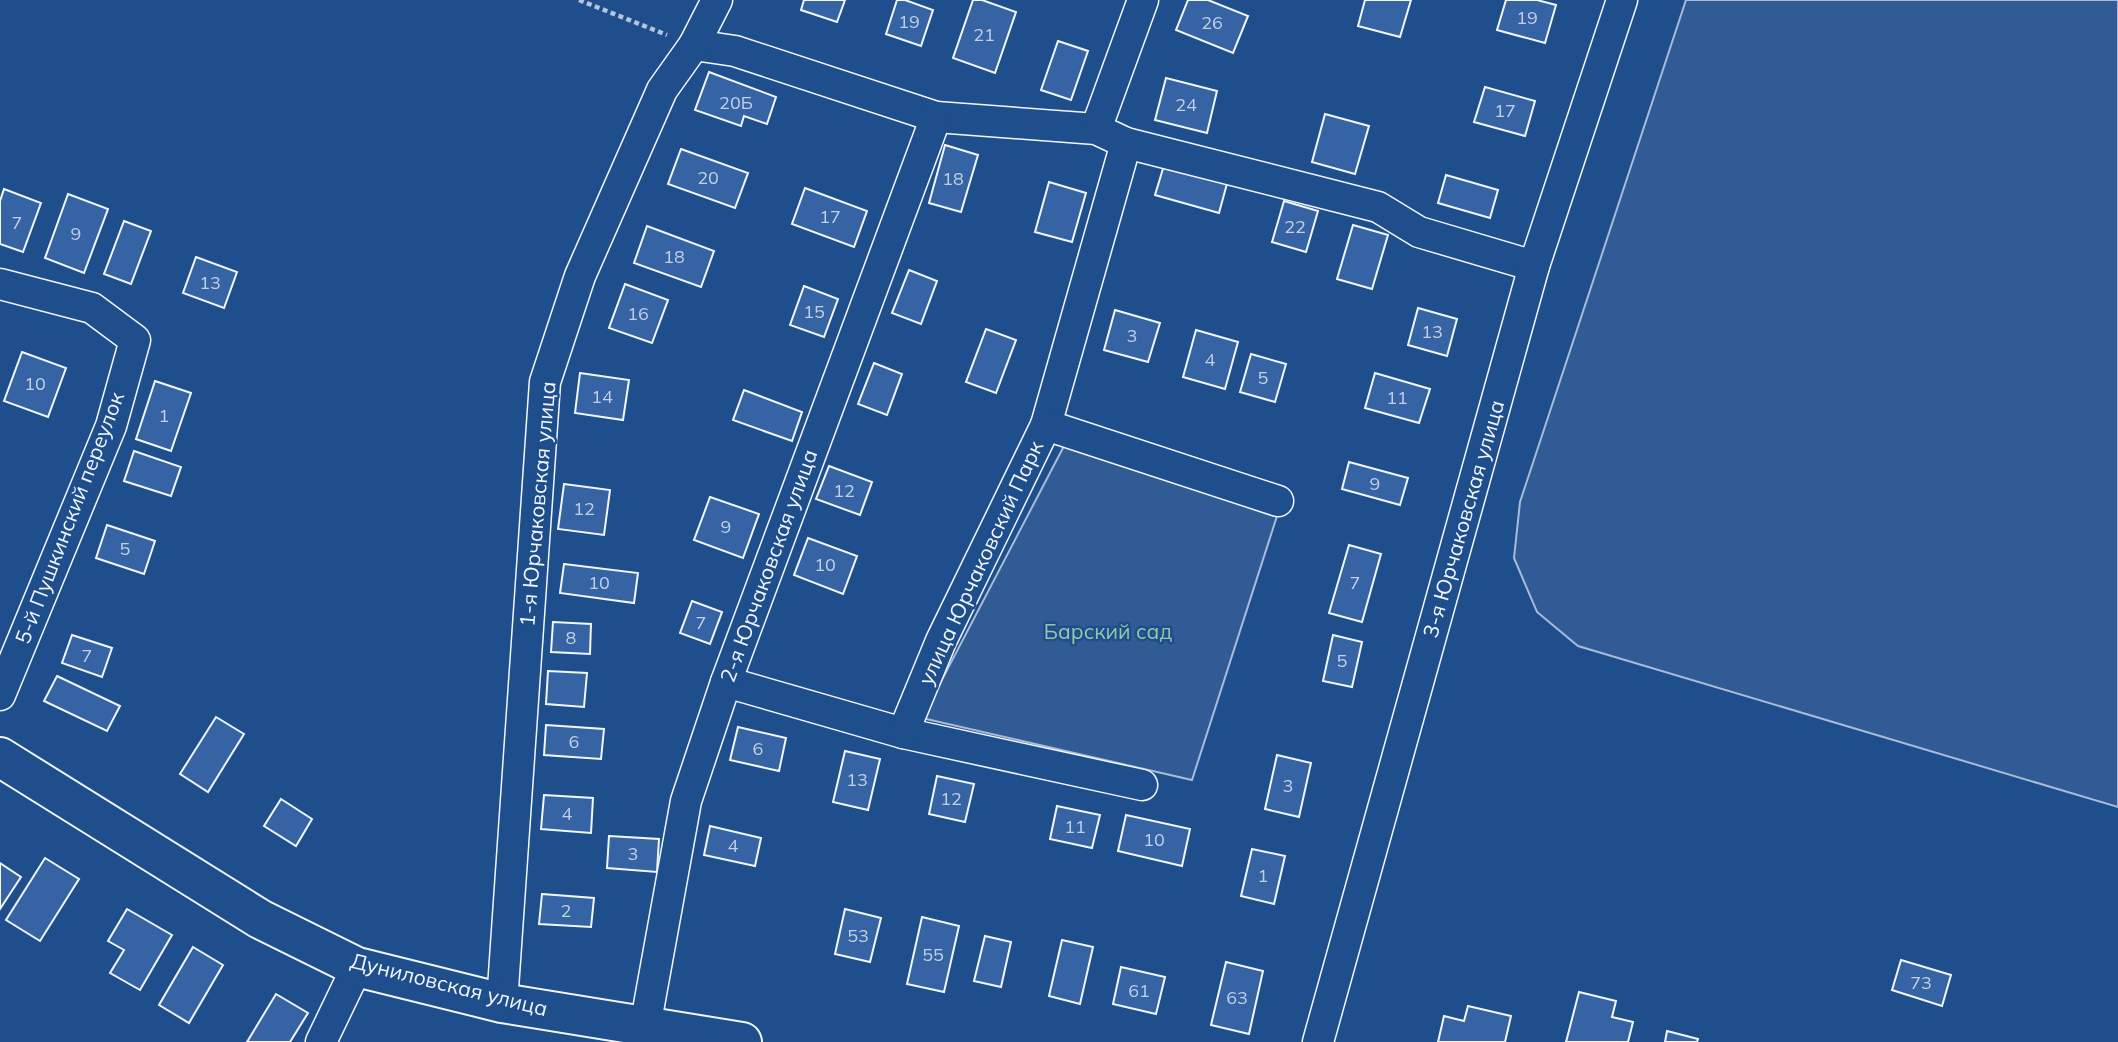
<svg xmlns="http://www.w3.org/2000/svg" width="2118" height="1042" font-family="Mulish,sans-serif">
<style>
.built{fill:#305b95;stroke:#a8bbd7;stroke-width:2}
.building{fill:#3563a3;stroke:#f2f6ff;stroke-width:2}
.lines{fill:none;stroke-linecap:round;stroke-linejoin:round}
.minor-casing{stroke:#f2f6ff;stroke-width:33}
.major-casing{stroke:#f2f6ff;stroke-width:42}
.path{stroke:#b3c4dc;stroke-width:4.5;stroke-dasharray:5 3.5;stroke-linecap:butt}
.minor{stroke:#1f4e8c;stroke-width:30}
.major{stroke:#1f4e8c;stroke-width:38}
.labels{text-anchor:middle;stroke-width:5;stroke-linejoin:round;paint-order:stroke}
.number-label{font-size:18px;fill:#c3d1e8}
.street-label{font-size:21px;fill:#f2f6ff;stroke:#1f4e8c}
.park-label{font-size:21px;fill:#97c8a6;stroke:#1f4e8c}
</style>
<rect width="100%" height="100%" fill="#1f4e8c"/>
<!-- built -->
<g class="built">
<polygon points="1686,0 2118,0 2118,807 1578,646 1537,612 1514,558 1520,502"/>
<polygon points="1064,446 1278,513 1192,780 922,718"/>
</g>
<!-- building -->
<g class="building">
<polygon points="804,0 845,0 837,22 801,10"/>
<polygon points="897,0 905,0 933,10 921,46 886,34"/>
<polygon points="973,0 982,0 1016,12 995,73 953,58"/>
<polygon points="1188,0 1208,0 1248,16 1233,53 1176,30"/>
<polygon points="1365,0 1411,0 1400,37 1358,26"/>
<polygon points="1506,0 1537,0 1556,5 1545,43 1497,30"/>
<polygon points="1058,41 1088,51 1071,100 1041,90"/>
<polygon points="709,72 776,97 767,124 744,116 741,126 695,110"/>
<polygon points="1166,78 1217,91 1207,133 1155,120"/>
<polygon points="1485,87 1535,101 1525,136 1474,122"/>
<polygon points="1325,114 1369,126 1355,174 1312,162"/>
<polygon points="945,145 978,155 961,212 929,203"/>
<polygon points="681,149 748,173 735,208 668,184"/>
<polygon points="1165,162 1228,180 1219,213 1155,195"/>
<polygon points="1446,175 1498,190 1490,218 1438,203"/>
<polygon points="1049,182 1086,193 1072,242 1035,232"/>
<polygon points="805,188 867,211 854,247 792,224"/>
<polygon points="4,189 41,203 23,252 0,244 0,201"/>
<polygon points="68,194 108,209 84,273 45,258"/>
<polygon points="1284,201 1318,211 1306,252 1272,242"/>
<polygon points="124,221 151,231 131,284 104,274"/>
<polygon points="1353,225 1388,235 1372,289 1337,279"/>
<polygon points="647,226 714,251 701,287 634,263"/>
<polygon points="196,257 237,272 224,308 183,293"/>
<polygon points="909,270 937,281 921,324 892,313"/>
<polygon points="625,284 668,300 652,343 609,328"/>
<polygon points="804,286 838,299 824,337 790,325"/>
<polygon points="1418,308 1457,319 1447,356 1408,345"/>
<polygon points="1115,310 1160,323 1148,362 1104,350"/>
<polygon points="986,329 1016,340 996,393 966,382"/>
<polygon points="1196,330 1238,342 1225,389 1183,377"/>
<polygon points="22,352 66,368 48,417 4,401"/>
<polygon points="1251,354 1286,364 1275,402 1240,392"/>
<polygon points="874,363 902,374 887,415 858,404"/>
<polygon points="580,373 629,380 623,420 575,413"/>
<polygon points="1375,373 1430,389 1419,423 1365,408"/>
<polygon points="155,381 191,393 171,451 136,439"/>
<polygon points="744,390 802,412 792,441 733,420"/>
<polygon points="134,451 181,467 171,496 124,481"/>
<polygon points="1349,462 1408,478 1400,505 1342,489"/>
<polygon points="829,466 872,482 860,515 816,499"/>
<polygon points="564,484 610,490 604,535 558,529"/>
<polygon points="710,497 759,514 743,558 694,540"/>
<polygon points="107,525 155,541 144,574 96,558"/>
<polygon points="808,538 857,556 843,594 794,575"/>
<polygon points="1349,545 1381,554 1362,622 1329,613"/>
<polygon points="564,564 638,573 634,603 560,593"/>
<polygon points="692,601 722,612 710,644 680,633"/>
<polygon points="553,622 591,624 590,654 551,652"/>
<polygon points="72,635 112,648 102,677 62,663"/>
<polygon points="1333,635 1362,642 1352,687 1323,681"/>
<polygon points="548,671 587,673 584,707 546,704"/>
<polygon points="57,676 120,706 107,731 44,701"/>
<polygon points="216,717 244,734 208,792 180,774"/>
<polygon points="546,725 604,729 601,759 544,755"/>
<polygon points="738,727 786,738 779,771 730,760"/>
<polygon points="845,751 880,759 868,810 833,802"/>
<polygon points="1277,755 1311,763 1299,817 1265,809"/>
<polygon points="937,776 974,784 965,822 929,814"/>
<polygon points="544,795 593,798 591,833 541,829"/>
<polygon points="281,799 312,819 296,846 264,826"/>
<polygon points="1057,806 1100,815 1092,848 1050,839"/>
<polygon points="1126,815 1190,829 1182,866 1118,851"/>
<polygon points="710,826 761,838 755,866 704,855"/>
<polygon points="609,836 659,839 657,872 607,868"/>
<polygon points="1252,849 1285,856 1274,904 1241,896"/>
<polygon points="45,858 79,879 40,941 6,920"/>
<polygon points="0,863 21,877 0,909"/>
<polygon points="542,894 594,898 591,927 539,924"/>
<polygon points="127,909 172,935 140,990 110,973 124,950 108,941"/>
<polygon points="845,909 881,918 870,962 835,954"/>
<polygon points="922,917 959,926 944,992 907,984"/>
<polygon points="985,936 1011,942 1001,987 974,981"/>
<polygon points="1062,940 1093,947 1080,1004 1049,996"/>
<polygon points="193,947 223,965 189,1023 159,1005"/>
<polygon points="1901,960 1951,975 1942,1006 1892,990"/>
<polygon points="1226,962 1263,971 1249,1034 1211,1025"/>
<polygon points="1121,967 1165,977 1156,1014 1113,1004"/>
<polygon points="1579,992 1616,1001 1612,1017 1633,1022 1628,1042 1566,1042"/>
<polygon points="276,994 308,1013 290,1042 247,1042"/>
<polygon points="1468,1006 1511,1016 1505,1042 1438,1042 1444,1016 1464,1021"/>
<polygon points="1667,1031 1698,1039 1697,1042 1665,1042"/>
</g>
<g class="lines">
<defs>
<g id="minor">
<polyline points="694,45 735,51 936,117 1096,129 1126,143 1378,207 1419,232 1534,266"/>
<polyline points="1096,129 1143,0"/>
<polyline points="0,284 92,308 135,340 111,426 0,695"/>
<polyline points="1046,425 1126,143"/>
<polyline points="726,682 903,733 1142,785"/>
<polyline points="903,733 941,641 1046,425 1278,501"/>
<polyline points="502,1003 545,382 580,276 662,90 694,45 717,0"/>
<polyline points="645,1027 686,801 726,682 936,117"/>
<polyline points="321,1042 357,967"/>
<polyline points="1318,1042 1534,266 1622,0"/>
</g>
<polyline id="major" points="0,757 260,919 357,967 502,1003 742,1042"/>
</defs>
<!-- minor casing -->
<use href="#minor" class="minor-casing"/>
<!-- major casing -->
<use href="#major" class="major-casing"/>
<!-- path -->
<polyline class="path" points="579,0 667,35"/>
<!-- minor -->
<use href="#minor" class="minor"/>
<!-- major -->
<use href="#major" class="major"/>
</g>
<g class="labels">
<!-- number labels -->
<g class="number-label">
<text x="1527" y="24">19</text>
<text x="909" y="28">19</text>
<text x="1212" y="29">26</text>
<text x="984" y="41">21</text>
<text x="736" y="109">20Б</text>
<text x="1186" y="111">24</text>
<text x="1505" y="117">17</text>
<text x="708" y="184">20</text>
<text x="953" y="185">18</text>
<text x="830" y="223">17</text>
<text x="17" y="229">7</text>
<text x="1295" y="233">22</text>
<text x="76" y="240">9</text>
<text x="674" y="263">18</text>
<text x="210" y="289">13</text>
<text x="814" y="318">15</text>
<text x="638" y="320">16</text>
<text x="1432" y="338">13</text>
<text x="1132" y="342">3</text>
<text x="1210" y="366">4</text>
<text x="1263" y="384">5</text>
<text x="35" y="390">10</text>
<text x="602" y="403">14</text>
<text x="1397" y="404">11</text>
<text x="164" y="422">1</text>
<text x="1375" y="490">9</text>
<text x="844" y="497">12</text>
<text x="584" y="515">12</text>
<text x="726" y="533">9</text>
<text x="125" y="555">5</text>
<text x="825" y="571">10</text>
<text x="599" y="589">10</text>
<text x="1355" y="589">7</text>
<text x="701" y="629">7</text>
<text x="571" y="644">8</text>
<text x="87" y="662">7</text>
<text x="1342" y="667">5</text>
<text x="574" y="748">6</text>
<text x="758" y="755">6</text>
<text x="857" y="786">13</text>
<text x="1288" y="792">3</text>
<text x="951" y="805">12</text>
<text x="567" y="820">4</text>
<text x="1075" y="833">11</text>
<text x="1154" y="846">10</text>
<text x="733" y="852">4</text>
<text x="633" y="860">3</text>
<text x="1263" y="882">1</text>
<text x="566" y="917">2</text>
<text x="858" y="942">53</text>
<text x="933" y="961">55</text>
<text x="1921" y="989">73</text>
<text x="1139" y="997">61</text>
<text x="1237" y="1004">63</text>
</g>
<!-- street labels -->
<g class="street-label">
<text transform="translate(538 504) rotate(-85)" y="7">1-я Юрчаковская улица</text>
<text transform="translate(70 518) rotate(-69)" y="7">5-й Пушкинский переулок</text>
<text transform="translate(1464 519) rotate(-74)" y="7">3-я Юрчаковская улица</text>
<text transform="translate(981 563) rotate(-65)" y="7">улица Юрчаковский Парк</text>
<text transform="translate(769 566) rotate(-70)" y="7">2-я Юрчаковская улица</text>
<text transform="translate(449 985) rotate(14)" y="7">Дуниловская улица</text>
</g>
<!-- park labels -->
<g class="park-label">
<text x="1108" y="639">Барский сад</text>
</g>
</g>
</svg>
